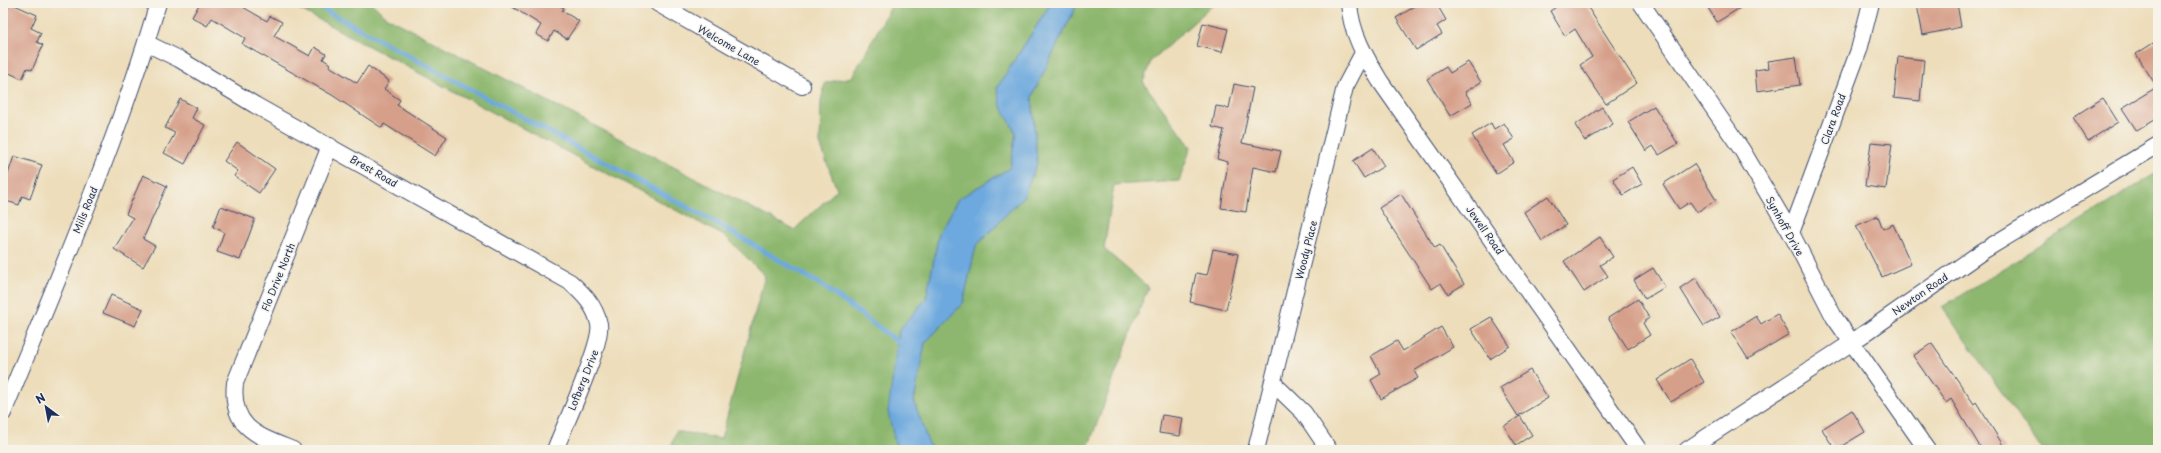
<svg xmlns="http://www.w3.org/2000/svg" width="2161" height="453" font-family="'Playpen Sans',sans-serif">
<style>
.forest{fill:#8db76e;stroke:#547366}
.water{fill:#6da9de;stroke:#446c9e}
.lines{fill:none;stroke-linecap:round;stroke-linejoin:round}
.stream{stroke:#6da9de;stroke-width:5}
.building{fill:#d69f89}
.minor-casing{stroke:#3a496c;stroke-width:18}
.minor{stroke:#fff;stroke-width:16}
.labels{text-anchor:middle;stroke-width:3;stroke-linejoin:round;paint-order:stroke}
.street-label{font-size:10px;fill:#1b2f5e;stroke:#f7f3e8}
</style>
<rect width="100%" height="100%" fill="#f7f3e8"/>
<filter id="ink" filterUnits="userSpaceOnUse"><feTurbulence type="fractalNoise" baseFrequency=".025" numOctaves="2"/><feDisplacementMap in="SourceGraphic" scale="8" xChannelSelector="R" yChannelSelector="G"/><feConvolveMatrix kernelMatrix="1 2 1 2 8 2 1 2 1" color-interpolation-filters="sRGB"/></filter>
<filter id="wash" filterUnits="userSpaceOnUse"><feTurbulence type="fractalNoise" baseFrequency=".012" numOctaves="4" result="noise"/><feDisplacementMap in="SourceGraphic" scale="16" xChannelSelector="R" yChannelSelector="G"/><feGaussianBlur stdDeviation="0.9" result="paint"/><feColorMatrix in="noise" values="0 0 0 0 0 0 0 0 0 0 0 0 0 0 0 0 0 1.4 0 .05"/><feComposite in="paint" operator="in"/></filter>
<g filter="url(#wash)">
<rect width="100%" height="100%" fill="#edddba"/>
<!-- forest -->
<g class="forest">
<polygon points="288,3 372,3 385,16 794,230 837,190 820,144 821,101 825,83 852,77 893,3 1051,3 997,88 1001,106 1016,133 1010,168 958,199 939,233 926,299 899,330 896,447 900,450 670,450 676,431 721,439 765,276 726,237"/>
<polygon points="1078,3 1215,3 1151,61 1143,82 1191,147 1179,181 1114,185 1104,249 1148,287 1087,450 935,450 929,445 914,401 925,343 963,303 976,246 1023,197 1037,163 1032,96"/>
<polygon points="2158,172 2158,450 2042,450 1942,307"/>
</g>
<!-- water -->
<polygon class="water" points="1051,3 1078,3 1032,96 1037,163 1023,197 976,246 963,303 925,343 914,401 929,445 935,450 900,450 896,447 888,412 899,330 926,299 939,233 958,199 1010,168 1016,133 1001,106 997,88"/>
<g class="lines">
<!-- stream -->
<polyline class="stream" points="312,3 718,224 823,286 902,345"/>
</g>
<g id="blocks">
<!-- building -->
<g class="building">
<polygon points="10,3 37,15 31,28 41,33 37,42 43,45 32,70 27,68 22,79 3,70 3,19"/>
<polygon points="200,3 236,3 267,21 270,16 282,22 274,36 310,56 315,47 326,54 323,59 330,64 329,66 357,83 368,66 389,81 384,89 400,100 397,105 447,137 435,156 384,124 382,128 332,95 242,44 245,38 212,18 207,26 192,17"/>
<polygon points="506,3 555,3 564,8 562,11 579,21 567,39 554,31 548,41 536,34 541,25"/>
<polygon points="1420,3 1436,3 1446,20 1437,26 1442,34 1416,50 1396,18"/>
<polygon points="1562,3 1585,3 1637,83 1606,104 1580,65 1592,57 1575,29 1565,36 1550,11"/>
<polygon points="1705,3 1748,3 1717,22"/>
<polygon points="1929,3 1957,3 1961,27 1923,35 1917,5"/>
<polygon points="1203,23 1228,29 1222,52 1197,46"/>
<polygon points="2158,40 2158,118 2137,131 2122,108 2157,87 2136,54"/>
<polygon points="1796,57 1800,85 1757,91 1755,70 1769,68 1768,61"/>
<polygon points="1898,57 1924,60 1920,101 1894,98"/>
<polygon points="1468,62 1481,82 1465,92 1472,103 1450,116 1427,79 1446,67 1450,73"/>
<polygon points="1234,84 1253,88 1242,143 1281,151 1276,172 1253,167 1246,212 1221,208 1228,162 1217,159 1224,130 1212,127 1216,106 1229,108"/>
<polygon points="2103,98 2118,122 2088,141 2073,117"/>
<polygon points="180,99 197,108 192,118 205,125 185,164 164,153 175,133 165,128"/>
<polygon points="1654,106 1678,144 1659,155 1653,146 1646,151 1628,122"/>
<polygon points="1602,107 1613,124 1585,141 1575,125"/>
<polygon points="1491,123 1494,129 1504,123 1514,139 1504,145 1514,162 1496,174 1472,135"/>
<polygon points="237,142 275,169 259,193 234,176 238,171 224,161"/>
<polygon points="1871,142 1892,144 1886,189 1865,186"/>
<polygon points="1373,148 1384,166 1364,178 1353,161"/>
<polygon points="14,156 42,165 30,199 22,196 19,205 3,200 3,189"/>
<polygon points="1694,164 1716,200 1697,212 1690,202 1679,209 1663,184"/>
<polygon points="1632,167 1642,184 1623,195 1613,179"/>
<polygon points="143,175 167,186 143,239 155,246 143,267 114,249 133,218 126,214"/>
<polygon points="1401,194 1435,248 1440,245 1464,284 1448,294 1441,283 1432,289 1379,208"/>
<polygon points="1548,196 1566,225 1542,241 1524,212"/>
<polygon points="221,206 255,219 240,260 217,252 224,232 213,227"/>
<polygon points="1878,216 1883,229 1893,224 1911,264 1882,277 1856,226"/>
<polygon points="1600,237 1613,257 1600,265 1608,276 1584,292 1564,261"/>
<polygon points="1213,249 1238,254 1226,310 1190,302 1196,273 1207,275"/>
<polygon points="1653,268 1665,287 1645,299 1634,280"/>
<polygon points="1696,278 1720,317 1704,326 1680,288"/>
<polygon points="111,295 143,309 135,326 103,313"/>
<polygon points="1638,299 1649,318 1643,323 1650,335 1628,349 1608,318"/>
<polygon points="1777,314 1789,334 1748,359 1731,332 1756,316 1761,324"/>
<polygon points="1491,317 1510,346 1490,359 1471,329"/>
<polygon points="1441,327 1453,347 1414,371 1418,378 1381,399 1371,380 1381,374 1371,356 1397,341 1403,351"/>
<polygon points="1932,343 1974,404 1976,402 2006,450 1982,450 1951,399 1946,403 1913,356"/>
<polygon points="1690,359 1704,382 1671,402 1657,380"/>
<polygon points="1530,370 1548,398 1518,416 1500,388"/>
<polygon points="1852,410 1865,432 1835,450 1822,429"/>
<polygon points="1162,415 1183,418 1180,436 1159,433"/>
<polygon points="1520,416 1532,435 1516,445 1504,426"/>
</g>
</g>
</g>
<g filter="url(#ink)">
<use href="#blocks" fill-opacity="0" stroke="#3a496c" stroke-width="1"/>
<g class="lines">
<defs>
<g id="minor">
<polyline points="657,3 802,86"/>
<path d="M1349 3C1351 33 1365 56 1380 81L1639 450"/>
<polyline points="1641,3 1742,150 1791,233 1834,317 1927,450"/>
<path d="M146 43 179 59 255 105 570 282C583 294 595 305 599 324 603 344 564 426 555 450"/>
<polyline points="1791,233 1859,50 1871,3"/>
<polyline points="1273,383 1304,413 1329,450"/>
<path d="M3 413C58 278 117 143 158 3"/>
<path d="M293 450C258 436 230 428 235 383L330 146"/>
<polyline points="1256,450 1345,87 1363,53"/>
<polyline points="1687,450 1851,343 1983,251 2158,145"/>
</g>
</defs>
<!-- minor casing -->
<use href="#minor" class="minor-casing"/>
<!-- minor -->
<use href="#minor" class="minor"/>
</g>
</g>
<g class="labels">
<!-- street labels -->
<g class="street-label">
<text transform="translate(729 45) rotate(30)" y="4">Welcome Lane</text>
<text transform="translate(1833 119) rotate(-70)" y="4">Clara Road</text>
<text transform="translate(374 171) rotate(30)" y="4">Brest Road</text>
<text transform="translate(85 210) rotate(-68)" y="4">Mills Road</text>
<text transform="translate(1785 226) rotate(61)" y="4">Synhoff Drive</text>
<text transform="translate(1485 230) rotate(55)" y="4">Jewell Road</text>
<text transform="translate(1306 250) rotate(-76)" y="4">Woody Place</text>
<text transform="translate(278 277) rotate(-68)" y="4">Flo Drive North</text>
<text transform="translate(1920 294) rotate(-35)" y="4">Newton Road</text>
<text transform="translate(583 380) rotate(-68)" y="4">Lofberg Drive</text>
</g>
</g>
<!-- margin -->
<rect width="2161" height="453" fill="none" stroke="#f7f3e8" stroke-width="16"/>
<!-- north arrow -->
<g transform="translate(46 407) rotate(328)" stroke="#f7f3e8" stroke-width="3" paint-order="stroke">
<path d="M0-3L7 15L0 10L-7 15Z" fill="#1b2f5e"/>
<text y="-6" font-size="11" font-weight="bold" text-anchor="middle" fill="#1b2f5e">N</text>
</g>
</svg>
